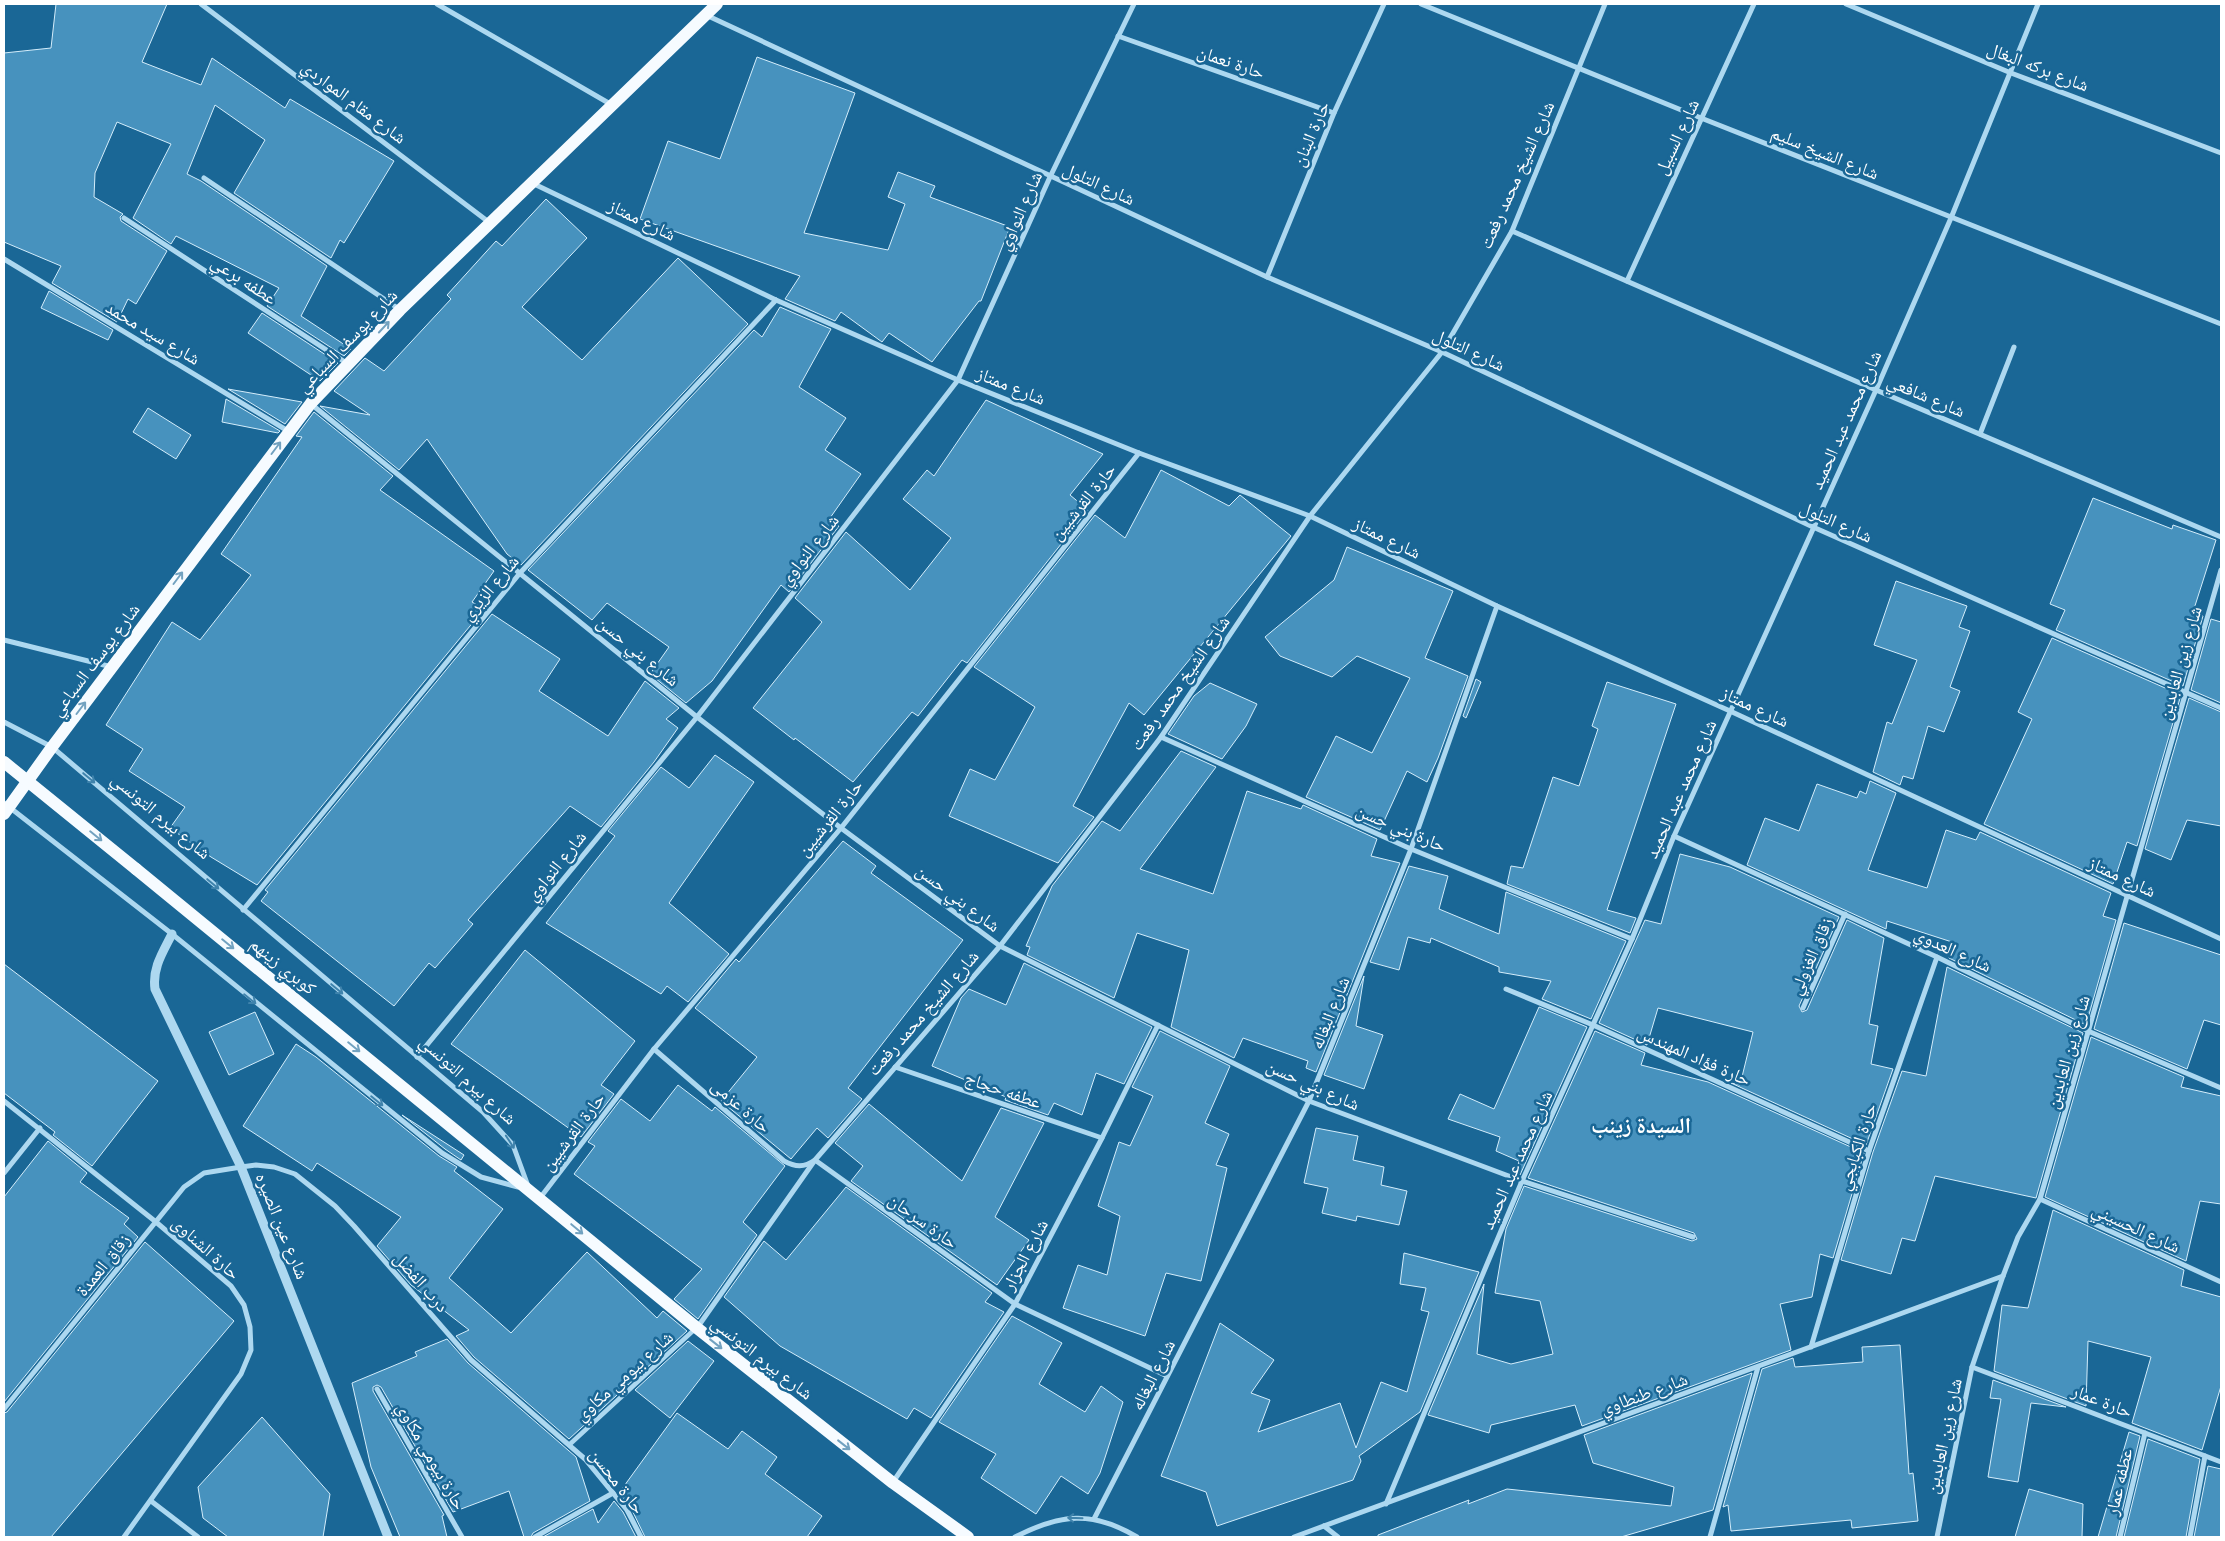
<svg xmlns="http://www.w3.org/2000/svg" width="2225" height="1541" font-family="Raleway,'Noto Naskh Arabic',sans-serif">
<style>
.building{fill:#4792be;stroke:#d4edfb}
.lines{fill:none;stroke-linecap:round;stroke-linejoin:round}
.pedestrian{stroke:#add8f0;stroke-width:4.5}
.minor{stroke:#add8f0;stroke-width:5}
.tertiary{stroke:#add8f0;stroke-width:9}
.primary{stroke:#f6fbff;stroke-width:12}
.primary-bridge{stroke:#f6fbff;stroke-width:12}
.oneway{stroke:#72a2c0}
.oneway2{stroke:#3f83ac}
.labels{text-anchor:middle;stroke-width:5;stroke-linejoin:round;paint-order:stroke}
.street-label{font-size:18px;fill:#fff;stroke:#1a6796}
.district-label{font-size:22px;font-weight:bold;fill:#fff;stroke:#1a6796}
</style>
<rect width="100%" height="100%" fill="#1a6796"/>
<!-- building -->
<g class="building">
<polygon points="56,4 167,4 142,62 201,85 212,58 285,108 290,99 394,161 344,243 340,240 331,258 234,193 265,140 215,105 187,174 201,181 327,266 301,316 351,349 344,356 267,306 279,288 176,236 171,244 133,218 171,144 117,122 95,173 94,197 123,214 120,217 121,221 167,251 136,304 128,299 117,322 52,283 61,266 4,242 4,53 51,48"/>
<polygon points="757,57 855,93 804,233 888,250 905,204 888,197 898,172 935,186 930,197 1010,227 981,301 979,301 932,362 889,333 882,342 841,312 835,321 785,299 800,276 640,219 668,141 720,159"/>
<polygon points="546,199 587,238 522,307 582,360 678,258 748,324 521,565 507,554 427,439 399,470 320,406 370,415 334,391 365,358 384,371 451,299 447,295 496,241 502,246"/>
<polygon points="49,291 113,330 108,340 41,308"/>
<polygon points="780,307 831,329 799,387 846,418 825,450 861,474 830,518 839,526 789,592 781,585 712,681 686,703 650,674 669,647 607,603 592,620 528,570 754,330 762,337"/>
<polygon points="262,313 338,363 320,381 248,333"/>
<polygon points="228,389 302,402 285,424"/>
<polygon points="226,399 280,431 278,433 222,422"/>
<polygon points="986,400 1103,454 1070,495 1088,510 967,663 962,660 918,716 912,712 853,782 795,738 794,740 753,708 822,622 795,598 846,532 910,590 951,538 903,499 927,470 934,476"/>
<polygon points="148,408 191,435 176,459 133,432"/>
<polygon points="314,412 393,476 380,490 494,571 472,602 484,609 257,885 211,857 170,828 185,807 129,771 143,749 106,725 172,622 200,640 251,575 221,554 302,437 296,436"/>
<polygon points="1161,470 1229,506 1240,495 1291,536 1144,715 1129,703 1073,806 1094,817 1058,863 949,816 970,769 995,780 1035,707 974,667 1095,515 1125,538"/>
<polygon points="2093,498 2172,529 2173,525 2216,540 2193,612 2203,616 2183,686 2056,630 2065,610 2050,604"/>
<polygon points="1347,547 1453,591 1425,658 1468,676 1438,758 1427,782 1407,771 1380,830 1306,797 1336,736 1372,753 1410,678 1357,656 1332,677 1280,656 1265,637 1334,580"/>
<polygon points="1896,581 1967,606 1959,627 1970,631 1950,687 1960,691 1944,732 1928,726 1913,779 1903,776 1900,785 1873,772 1887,722 1892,724 1917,660 1874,645"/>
<polygon points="492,614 560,659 539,691 608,736 645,681 679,708 666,719 678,728 654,762 601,827 570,806 468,920 473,924 435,968 429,963 394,1006 261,901 268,892 265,890"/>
<polygon points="2211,619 2221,622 2221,703 2191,690"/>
<polygon points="2052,638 2181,695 2137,846 2127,842 2113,884 1984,824 2032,719 2018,712"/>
<polygon points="1476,679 1481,682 1466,718 1463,716"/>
<polygon points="1607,682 1676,704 1607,910 1636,918 1630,933 1507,884 1511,866 1523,868 1553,777 1579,786 1598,729 1592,726"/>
<polygon points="1210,683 1257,704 1246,726 1222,759 1168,734 1194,696"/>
<polygon points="2189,698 2221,712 2221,826 2187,820 2171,860 2145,849"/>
<polygon points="1181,751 1216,767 1140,869 1213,894 1247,791 1301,809 1303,805 1377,839 1371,856 1400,863 1316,1072 1306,1068 1308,1061 1243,1038 1234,1058 1171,1027 1189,950 1137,933 1114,998 1027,955 1030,947 1026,946 1052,886 1102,821 1120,831"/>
<polygon points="715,755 754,782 669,903 729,954 688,1002 667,986 661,994 546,923 615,836 608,831 661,767 689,788"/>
<polygon points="1870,781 1896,793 1868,870 1927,888 1946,830 1976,840 1980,832 2111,893 2103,916 2116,920 2086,1025 1949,958 1952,942 1887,921 1886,929 1747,865 1765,818 1799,831 1817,784 1857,798 1860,791 1866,794"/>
<polygon points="843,841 876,866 871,873 963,940 848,1088 862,1099 828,1138 817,1128 791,1159 721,1101 757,1057 695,1008 736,959 739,962"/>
<polygon points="1680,854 1730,867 1839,917 1799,1006 1802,1012 1807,1010 1847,920 1884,938 1869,1024 1878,1026 1871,1064 1893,1069 1866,1145 1731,1083 1740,1085 1753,1032 1658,1008 1647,1045 1599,1023 1645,920 1661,924"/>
<polygon points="1409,866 1448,876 1439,909 1499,934 1506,892 1626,941 1591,1019 1542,999 1551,981 1499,972 1499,967 1431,938 1430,943 1408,937 1399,970 1370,962"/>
<polygon points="2124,923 2221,955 2221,1025 2204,1020 2187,1069 2094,1029"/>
<polygon points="525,950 635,1041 601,1085 614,1094 581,1137 451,1044"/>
<polygon points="1024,963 1152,1027 1124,1084 1096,1073 1082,1115 1054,1103 1048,1115 1005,1100 1006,1097 932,1066 961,998 969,989 1006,1005"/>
<polygon points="4,964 158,1081 92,1166 53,1135 55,1132 4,1093"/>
<polygon points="1947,967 2083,1033 2036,1198 1935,1176 1915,1241 1902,1238 1891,1274 1841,1260 1873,1152 1902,1071 1926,1076"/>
<polygon points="1364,976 1356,1026 1383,1035 1364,1089 1324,1075"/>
<polygon points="1539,1007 1587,1027 1520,1175 1516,1174 1519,1161 1496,1151 1500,1137 1448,1119 1460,1094 1494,1109"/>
<polygon points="255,1012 274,1054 229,1075 209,1032"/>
<polygon points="1160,1031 1230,1066 1205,1123 1229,1134 1216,1165 1227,1168 1201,1281 1166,1273 1145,1336 1063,1308 1078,1265 1107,1275 1120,1216 1098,1206 1119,1142 1130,1146 1153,1096 1132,1087"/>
<polygon points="1595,1031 1645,1053 1641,1065 1708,1082 1864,1153 1833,1258 1820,1254 1812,1297 1780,1304 1791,1350 1582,1426 1575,1405 1491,1425 1489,1433 1428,1415 1484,1284 1477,1354 1511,1364 1553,1354 1540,1301 1495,1293 1506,1229 1524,1186 1692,1241 1697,1239 1694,1233 1528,1178"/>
<polygon points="2091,1037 2184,1077 2181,1087 2221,1096 2221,1204 2200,1201 2186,1261 2045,1197"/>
<polygon points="296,1044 316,1057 439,1156 457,1167 454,1171 503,1209 449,1278 511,1333 587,1252 657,1318 663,1311 687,1331 628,1385 627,1384 616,1396 569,1439 474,1357 456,1336 469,1330 411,1285 377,1246 401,1217 317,1163 312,1171 243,1126"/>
<polygon points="678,1085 712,1111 715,1107 785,1166 743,1222 757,1235 698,1319 674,1299 702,1269 574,1174 595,1146 588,1142 621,1099 650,1121"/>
<polygon points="869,1104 962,1181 1001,1108 1044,1123 995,1217 1029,1240 997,1285 851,1181 863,1166 835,1143"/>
<polygon points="402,1115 464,1155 461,1160 445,1149"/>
<polygon points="1316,1128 1358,1136 1353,1160 1384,1167 1381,1185 1407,1191 1399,1225 1357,1216 1356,1221 1322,1213 1328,1188 1304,1183"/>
<polygon points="48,1141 87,1173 80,1182 129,1218 124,1224 138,1237 4,1402 4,1197"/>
<polygon points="846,1187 992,1293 985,1302 1004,1312 931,1418 914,1408 907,1419 780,1346 724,1297 764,1241 786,1260"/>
<polygon points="2053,1210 2184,1270 2181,1286 2221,1297 2221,1386 2202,1450 2132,1423 2151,1357 2088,1341 2086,1406 1994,1371 2002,1305 2028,1308"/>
<polygon points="145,1242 234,1321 51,1537 4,1537 4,1413 7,1412"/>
<polygon points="1404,1253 1479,1272 1420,1412 1359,1456 1361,1461 1353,1480 1217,1526 1206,1492 1161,1476 1220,1323 1274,1360 1251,1393 1270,1400 1258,1432 1340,1403 1356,1448 1381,1382 1407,1392 1429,1312 1421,1310 1426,1288 1400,1284"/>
<polygon points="1012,1316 1062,1343 1039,1384 1085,1412 1101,1386 1123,1402 1100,1473 1088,1494 1061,1476 1036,1514 981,1478 996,1454 939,1422"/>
<polygon points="447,1339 468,1363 576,1457 590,1501 533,1533 531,1537 524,1537 509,1491 453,1512 381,1387 377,1385 373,1387 373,1391 444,1515 442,1516 447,1537 400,1537 371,1467 352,1383 417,1356 415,1352"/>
<polygon points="688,1341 714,1361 670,1418 635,1390"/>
<polygon points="1900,1345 1909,1474 1913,1473 1918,1521 1852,1528 1851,1520 1731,1531 1728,1505 1723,1507 1762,1369 1793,1358 1795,1367 1863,1362 1862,1347"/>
<polygon points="1752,1373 1713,1510 1621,1537 1378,1537 1378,1535 1469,1500 1468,1504 1507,1489 1671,1506 1674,1487 1593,1463 1584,1435"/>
<polygon points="1993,1380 2066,1407 2031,1403 2018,1482 1988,1477 2001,1399 1990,1398"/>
<polygon points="677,1413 728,1449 742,1431 777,1457 765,1474 822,1516 807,1537 645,1537 631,1508 619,1493"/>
<polygon points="262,1417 330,1494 323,1537 228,1537 203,1518 198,1487"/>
<polygon points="2129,1432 2140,1436 2116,1537 2098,1537"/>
<polygon points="2148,1439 2200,1459 2186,1537 2124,1537"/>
<polygon points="2208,1466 2221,1469 2221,1537 2194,1537"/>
<polygon points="2029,1489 2083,1504 2082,1537 2015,1537"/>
<polygon points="614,1501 623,1512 636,1537 543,1537 593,1509 598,1523"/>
</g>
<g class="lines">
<!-- pedestrian -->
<polyline class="pedestrian" points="569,1445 695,1329"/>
<!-- minor -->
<g class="minor">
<polyline points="201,4 490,223"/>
<polyline points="437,4 612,105"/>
<polyline points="1421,4 1701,118 2221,324"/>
<polyline points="1846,4 2011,73 2221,153"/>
<polyline points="706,15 1267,277 1442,352 1813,527 2221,708"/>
<polyline points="1118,36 1334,113"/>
<polyline points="204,178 399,309"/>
<polyline points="532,183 776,300 958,380 1139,453 1310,516 1497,606 1730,711 2221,939"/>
<polyline points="124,218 348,364"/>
<polyline points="1512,231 1876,390 2221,537"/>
<polyline points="4,259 288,431"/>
<polyline points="1267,277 1334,113 1384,4"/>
<polyline points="1627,281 1754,4"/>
<polyline points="311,404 697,717 841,828 1000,946 1309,1101 1522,1181 1693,1237"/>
<polyline points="1980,434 2014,347"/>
<polyline points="4,640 112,667"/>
<polyline points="4,722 52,747 483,1112 513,1145 528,1186"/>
<polyline points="1161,737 1411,849 1632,939"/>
<polyline points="4,803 172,934 442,1153 481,1177 518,1187"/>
<polyline points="1674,836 1937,957 2088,1031 2221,1088"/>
<polyline points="243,910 520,573 776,300"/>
<polyline points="1506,989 1593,1025 1869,1151"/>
<polyline points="1803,1008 1845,914"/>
<path d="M654 1049 784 1161C795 1167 804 1168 815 1160L1015 1304 1167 1376"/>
<polyline points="417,1057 697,717 958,380 1050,177 1134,4"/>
<polyline points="895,1067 1102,1138"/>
<polyline points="4,1101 156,1222 231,1286 244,1305 250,1327 251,1350 241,1374 124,1537"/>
<polyline points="4,1173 40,1128"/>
<polyline points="540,1198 654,1049 841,828 1139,453"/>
<polyline points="2040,1199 2221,1282"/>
<polyline points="697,1328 815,1160 1000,946 1161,737 1310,516 1442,352 1512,231 1605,4"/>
<polyline points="1811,1347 1869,1151 1937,957"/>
<polyline points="1972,1367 2221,1462"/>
<polyline points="377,1389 462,1537"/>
<polyline points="4,1409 184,1187 204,1173 241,1167 256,1165 274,1167 295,1174 335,1206 354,1226 471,1360 585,1459 627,1510 641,1537"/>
<polyline points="893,1482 1015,1304 1102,1138 1158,1025"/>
<polyline points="151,1501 198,1537"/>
<polyline points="1386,1504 1522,1181 1632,939 1674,836 1876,390 1951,218 2038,4"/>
<polyline points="1094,1519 1309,1101 1411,849 1497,606"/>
<polyline points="1324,1526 1338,1537"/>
<polyline points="535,1537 613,1493"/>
<path d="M1015 1537C1060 1514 1092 1510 1137 1537"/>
<polyline points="1294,1537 2003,1276"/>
<polyline points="1710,1537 1758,1367"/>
<polyline points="1937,1537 1972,1367 2003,1276 2018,1237 2040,1199 2221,570"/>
<polyline points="2120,1537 2145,1433"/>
<polyline points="2190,1537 2205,1456"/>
</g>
<!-- tertiary -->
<path class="tertiary" d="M172 934C163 952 152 968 155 989L241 1167 388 1537"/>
<!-- primary -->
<g class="primary">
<polyline points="4,814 52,747 311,403 400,310 717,4"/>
<polyline points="136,869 697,1328 893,1483 968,1537"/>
</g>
<!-- primary-bridge -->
<polyline class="primary-bridge" points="4,762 136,869"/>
</g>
<!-- one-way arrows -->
<defs><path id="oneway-shaft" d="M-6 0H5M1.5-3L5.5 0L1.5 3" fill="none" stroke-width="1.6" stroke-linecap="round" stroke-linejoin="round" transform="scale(1.25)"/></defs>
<g class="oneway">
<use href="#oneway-shaft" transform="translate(384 327) rotate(-47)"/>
<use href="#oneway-shaft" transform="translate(276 448) rotate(-53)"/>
<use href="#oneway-shaft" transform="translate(178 578) rotate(-53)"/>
<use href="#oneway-shaft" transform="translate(81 708) rotate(-53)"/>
<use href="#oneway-shaft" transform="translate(96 836) rotate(39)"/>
<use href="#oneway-shaft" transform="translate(228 944) rotate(39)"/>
<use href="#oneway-shaft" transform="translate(354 1047) rotate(39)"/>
<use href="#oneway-shaft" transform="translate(577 1229) rotate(40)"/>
<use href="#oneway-shaft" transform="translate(716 1344) rotate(38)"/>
<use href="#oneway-shaft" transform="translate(844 1445) rotate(38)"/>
</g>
<g class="oneway2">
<use href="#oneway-shaft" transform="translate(89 778) rotate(40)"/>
<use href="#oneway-shaft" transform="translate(213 884) rotate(40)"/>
<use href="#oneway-shaft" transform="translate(337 989) rotate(40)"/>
<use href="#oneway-shaft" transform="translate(250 999) rotate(39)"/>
<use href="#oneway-shaft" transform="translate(377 1101) rotate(39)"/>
<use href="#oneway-shaft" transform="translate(510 1142) rotate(57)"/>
<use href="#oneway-shaft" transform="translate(1075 1518) rotate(-178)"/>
</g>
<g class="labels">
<!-- street labels -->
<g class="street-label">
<text transform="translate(1231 62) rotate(19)" y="6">حارة نعمان</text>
<text transform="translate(2038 67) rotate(21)" y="6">شارع بركه البغال</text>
<text transform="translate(354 102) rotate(37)" y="6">شارع مقام المواردي</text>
<text transform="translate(1311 134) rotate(-67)" y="6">حارة البنان</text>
<text transform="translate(1677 137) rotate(-65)" y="6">شارع السبيل</text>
<text transform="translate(1825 153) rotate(22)" y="6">شارع الشيخ سليم</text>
<text transform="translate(1517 175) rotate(-66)" y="6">شارع الشيخ محمد رفعت</text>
<text transform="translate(1099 184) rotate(25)" y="6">شارع التلول</text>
<text transform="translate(1020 211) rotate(-66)" y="6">شارع النواوي</text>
<text transform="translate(642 220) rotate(26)" y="6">شارع ممتاز</text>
<text transform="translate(244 280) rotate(33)" y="6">عطفه برعي</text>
<text transform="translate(153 333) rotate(31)" y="6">شارع سيد محمد</text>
<text transform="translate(347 341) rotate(-46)" y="6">شارع يوسف السباعي</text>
<text transform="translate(1469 350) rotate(25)" y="6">شارع التلول</text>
<text transform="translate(1011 386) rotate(22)" y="6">شارع ممتاز</text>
<text transform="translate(1926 396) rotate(23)" y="6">شارع شافعي</text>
<text transform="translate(1846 420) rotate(-66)" y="6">شارع محمد عبد الحميد</text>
<text transform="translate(1083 502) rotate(-51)" y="6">حارة القرشيين</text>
<text transform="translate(1836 522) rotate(24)" y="6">شارع التلول</text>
<text transform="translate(1387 538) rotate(26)" y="6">شارع ممتاز</text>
<text transform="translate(809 550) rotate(-52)" y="6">شارع النواوي</text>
<text transform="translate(490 588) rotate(-50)" y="6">شارع الزيري</text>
<text transform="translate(638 651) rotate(39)" y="6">شارع بني حسن</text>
<text transform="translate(95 660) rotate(-53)" y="6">شارع يوسف السباعي</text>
<text transform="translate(2180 663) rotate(-74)" y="6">شارع زين العابدين</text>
<text transform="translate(1180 683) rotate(-55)" y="6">شارع الشيخ محمد رفعت</text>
<text transform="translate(1755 707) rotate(25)" y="6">شارع ممتاز</text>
<text transform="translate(1681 789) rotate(-66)" y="6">شارع محمد عبد الحميد</text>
<text transform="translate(161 816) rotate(40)" y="6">شارع بيرم التونسي</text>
<text transform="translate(830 818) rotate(-51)" y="6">حارة القرشيين</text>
<text transform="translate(1401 828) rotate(23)" y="6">حارة بني حسن</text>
<text transform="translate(556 866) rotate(-51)" y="6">شارع النواوي</text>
<text transform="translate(2122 877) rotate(25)" y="6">شارع ممتاز</text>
<text transform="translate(958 898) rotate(37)" y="6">شارع بني حسن</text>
<text transform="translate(1953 950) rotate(25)" y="6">شارع العدوي</text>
<text transform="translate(1811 956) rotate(-66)" y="6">زقاق الغزولي</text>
<text transform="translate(283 966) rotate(39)" y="6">كوبري زينهم</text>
<text transform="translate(923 1013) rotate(-49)" y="6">شارع الشيخ محمد رفعت</text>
<text transform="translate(1330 1013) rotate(-68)" y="6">شارع البغاله</text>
<text transform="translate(2068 1052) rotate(-74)" y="6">شارع زين العابدين</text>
<text transform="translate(1694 1056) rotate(24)" y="6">حارة فؤاد المهندس</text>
<text transform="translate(468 1080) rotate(42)" y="6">شارع بيرم التونسي</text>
<text transform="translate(1313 1085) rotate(24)" y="6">شارع بني حسن</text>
<text transform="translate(1003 1090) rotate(19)" y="6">عطفه حجاج</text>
<text transform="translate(741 1106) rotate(41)" y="6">حارة عزمى</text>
<text transform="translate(573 1132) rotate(-53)" y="6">حارة القرشيين</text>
<text transform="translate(1857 1147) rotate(-72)" y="6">حارة الكبابجي</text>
<text transform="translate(1517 1160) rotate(-66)" y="6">شارع محمد عبد الحميد</text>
<text transform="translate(923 1221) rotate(36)" y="6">حارة سرحان</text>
<text transform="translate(282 1226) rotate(68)" y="6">شارع عين الصيره</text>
<text transform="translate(2136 1228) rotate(25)" y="6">شارع الحسيني</text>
<text transform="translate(206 1248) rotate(42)" y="6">حارة الشناوى</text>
<text transform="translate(1025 1255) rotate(-62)" y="6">شارع الجزار</text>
<text transform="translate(103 1265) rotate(-51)" y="6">زقاق العمدة</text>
<text transform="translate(421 1282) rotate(49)" y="6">درب الفضل</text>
<text transform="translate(762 1358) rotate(38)" y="6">شارع بيرم التونسي</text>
<text transform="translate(1153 1375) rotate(-63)" y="6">شارع البغاله</text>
<text transform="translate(624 1376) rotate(-42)" y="6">شارع بيومي مكاوي</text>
<text transform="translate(1644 1394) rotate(-20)" y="6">شارع طنطاوي</text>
<text transform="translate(2102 1401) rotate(21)" y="6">حارة عمار</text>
<text transform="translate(1944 1436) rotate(-78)" y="6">شارع زين العابدين</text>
<text transform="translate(431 1456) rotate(60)" y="6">حارة بيومي مكاوي</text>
<text transform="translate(617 1481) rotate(52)" y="6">حارة محسن</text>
<text transform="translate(2119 1482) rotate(-77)" y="6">عطفه عمار</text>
</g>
<!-- district labels -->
<g class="district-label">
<text x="1641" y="1133">السيدة زينب</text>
</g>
</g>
<!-- border -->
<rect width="2225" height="1541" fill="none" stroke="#ffffff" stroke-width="10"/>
</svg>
